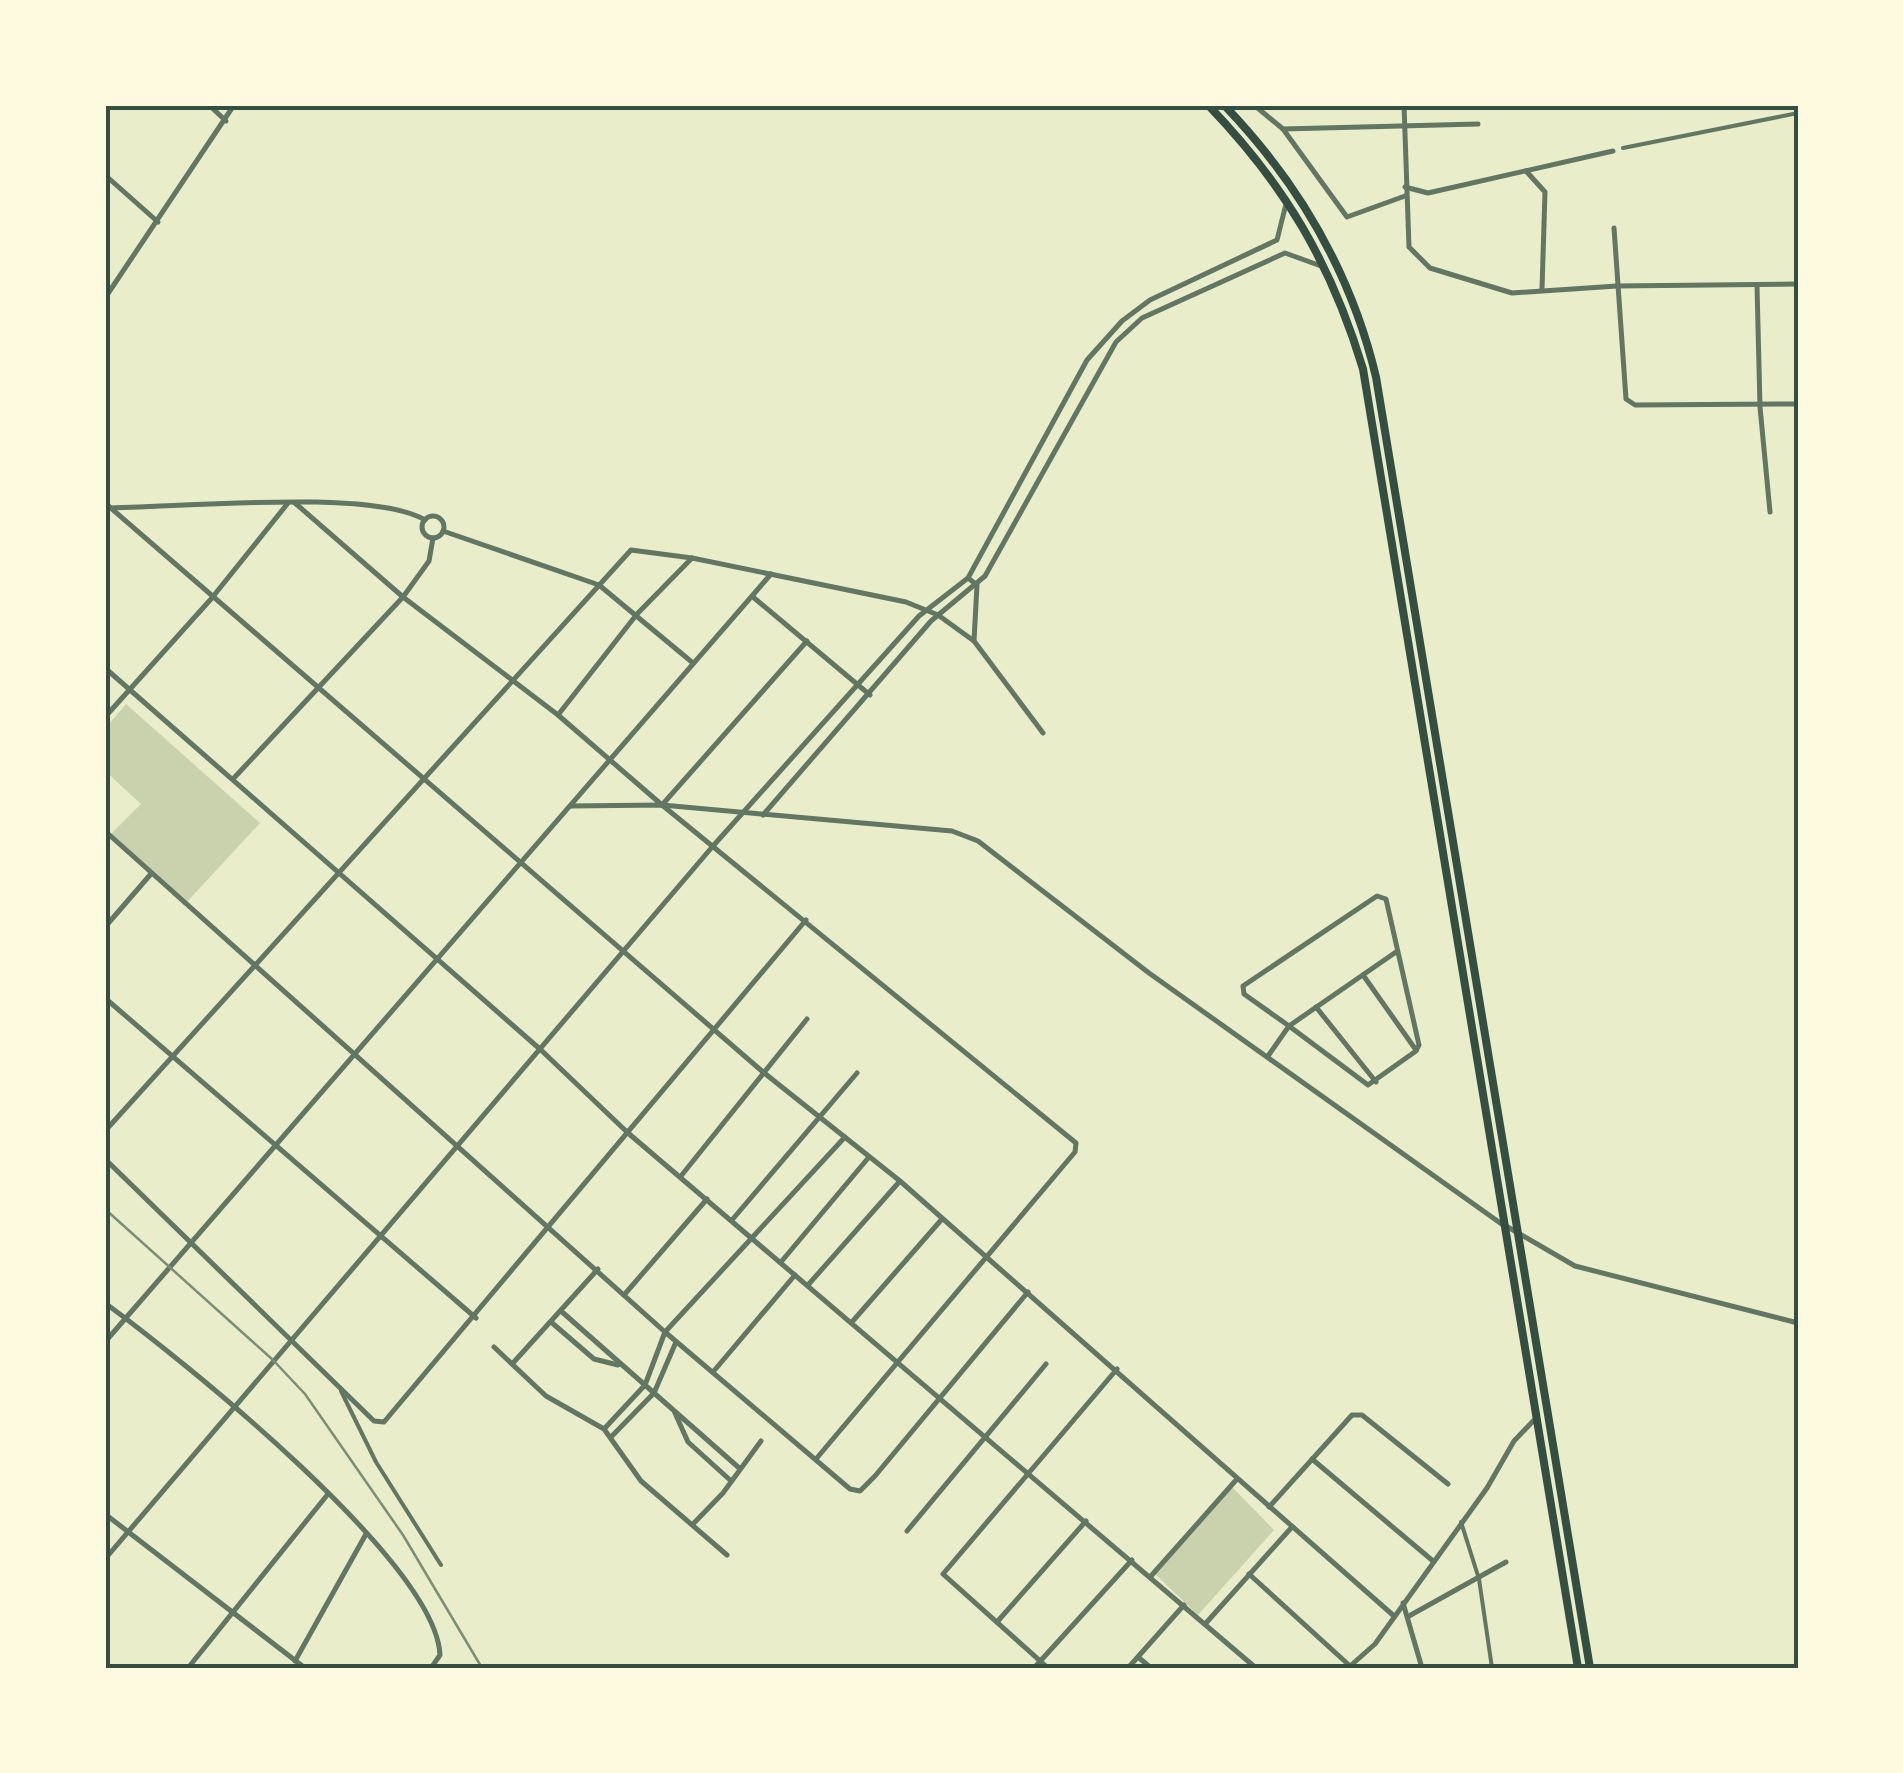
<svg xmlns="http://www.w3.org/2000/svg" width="1903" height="1773" font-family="'Noto Serif',serif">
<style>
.green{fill:#cad2ad}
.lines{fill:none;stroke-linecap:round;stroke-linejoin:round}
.pedestrian{stroke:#617663;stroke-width:4}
.minor{stroke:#617663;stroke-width:5}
.tertiary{stroke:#617663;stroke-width:5}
.trunk{stroke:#344e41;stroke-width:8}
.rail{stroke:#7c8e77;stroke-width:2.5}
.neatline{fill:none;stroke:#344e41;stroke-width:4}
</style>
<rect width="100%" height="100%" fill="#e9edc9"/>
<!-- green -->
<g class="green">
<polygon points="126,704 260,823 185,904 108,837 141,804 105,771 105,729"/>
<polygon points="1232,1487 1274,1530 1198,1615 1154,1573"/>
</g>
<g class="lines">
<!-- pedestrian -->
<g class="pedestrian">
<polyline points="1623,148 1798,113"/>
<polyline points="341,1391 376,1462 441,1565"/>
<polyline points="1461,1522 1479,1579 1492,1668"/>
</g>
<!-- minor -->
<g class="minor">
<polyline points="209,105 226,121"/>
<polyline points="1254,105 1283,129 1347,217 1405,196"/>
<polyline points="1404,105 1409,247 1430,268 1512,293 1617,286 1798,284"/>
<polyline points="1283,129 1478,124"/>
<polyline points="1526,171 1545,192 1542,289"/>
<polyline points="105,175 158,222"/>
<polyline points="1405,187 1428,193 1613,151"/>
<polyline points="1614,228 1626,399 1635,405 1798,404"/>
<polyline points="1757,286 1760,407 1770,512"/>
<polyline points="105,298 234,105"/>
<polyline points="105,503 763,1072 900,1181 1394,1616"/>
<polyline points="295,503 403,597 558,715 662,805 1076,1143 1075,1152 816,1459"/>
<path d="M105 508C176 508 371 488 425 520"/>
<circle cx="433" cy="527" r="11"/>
<polyline points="443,531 599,585 693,663"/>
<polyline points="968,578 977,585 974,641 1043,733"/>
<polyline points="753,597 870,695"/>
<polyline points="938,615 974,641"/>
<polyline points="558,715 637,614 692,558"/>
<polyline points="105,717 211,599 288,503"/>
<polyline points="233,779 403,597 429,561 433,538"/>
<polyline points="662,805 807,641"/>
<polyline points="571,806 662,805 952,831 978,841 1149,973 1503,1225"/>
<polyline points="763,815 931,621 985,576 1116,342 1142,318 1285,253 1321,266"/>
<polyline points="105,831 665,1332 850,1489 860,1491 875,1476 1028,1292"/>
<polyline points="105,927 150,875"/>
<polyline points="1363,975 1416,1050"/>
<polyline points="105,998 476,1318"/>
<polyline points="1316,1007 1376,1082"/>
<polyline points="1268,1056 1289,1026 1368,1085 1416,1051 1419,1045 1386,899 1377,896 1243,986 1244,994 1289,1026 1396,952"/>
<polyline points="105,1159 374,1421 384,1422 806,920"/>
<polyline points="681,1176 807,1019"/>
<polyline points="732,1220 857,1073"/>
<polyline points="781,1262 869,1157"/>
<polyline points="808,1285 900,1181"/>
<polyline points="624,1295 707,1199"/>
<path d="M105 1303C181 1359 436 1562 440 1655L431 1668"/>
<polyline points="561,1311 738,1467"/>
<polyline points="551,1322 594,1359 618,1365"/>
<polyline points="852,1322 942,1219"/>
<polyline points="105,1342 771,574"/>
<polyline points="494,1347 546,1396 604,1429 641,1481 727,1555"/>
<polyline points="513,1363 598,1269"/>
<polyline points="713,1372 795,1275"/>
<polyline points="675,1413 688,1442 730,1480"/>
<polyline points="604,1429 645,1385 665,1332 845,1137"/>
<polyline points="611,1437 654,1393 676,1342"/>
<polyline points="1312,1459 1433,1561"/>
<polyline points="1269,1507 1352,1415 1362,1415 1448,1484"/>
<polyline points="105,1514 305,1668"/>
<polyline points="694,1523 723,1493 761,1441"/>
<polyline points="907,1531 1046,1364"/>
<polyline points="105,1559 713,846 919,616 968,578 1087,360 1122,321 1150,300 1277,240 1286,204"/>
<polyline points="1249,1574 1350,1666"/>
<polyline points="1151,1576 1237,1479"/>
<polyline points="1403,1603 1422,1668"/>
<polyline points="1409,1616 1506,1562"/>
<polyline points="997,1622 1086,1521"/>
<polyline points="1206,1623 1292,1527"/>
<polyline points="1138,1657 1151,1668"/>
<polyline points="295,1661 366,1534"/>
<polyline points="188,1668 328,1494"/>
<polyline points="1034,1668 1132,1560"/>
<polyline points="1048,1668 943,1574 1117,1369"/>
<polyline points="1128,1668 1184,1605"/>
</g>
<!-- tertiary -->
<g class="tertiary">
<polyline points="105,668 541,1050 628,1133 1256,1668"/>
<polyline points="105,1131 631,550 692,558 906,602 938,615"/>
<polyline points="1506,1226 1575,1266 1798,1323"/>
<polyline points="1348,1668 1375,1644 1487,1488 1514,1441 1536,1418"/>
</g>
<!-- trunk -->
<g class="trunk">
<path d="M1208 105C1285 185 1331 263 1363 369L1578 1668"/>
<path d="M1224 105C1299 183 1351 272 1376 377L1590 1668"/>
</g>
<!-- rail -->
<polyline class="rail" points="105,1209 273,1360 305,1394 403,1535 482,1668"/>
</g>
<!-- border -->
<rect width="1903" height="1773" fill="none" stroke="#fefae0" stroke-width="215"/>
<rect x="108" y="108" width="1688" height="1558" class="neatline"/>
</svg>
